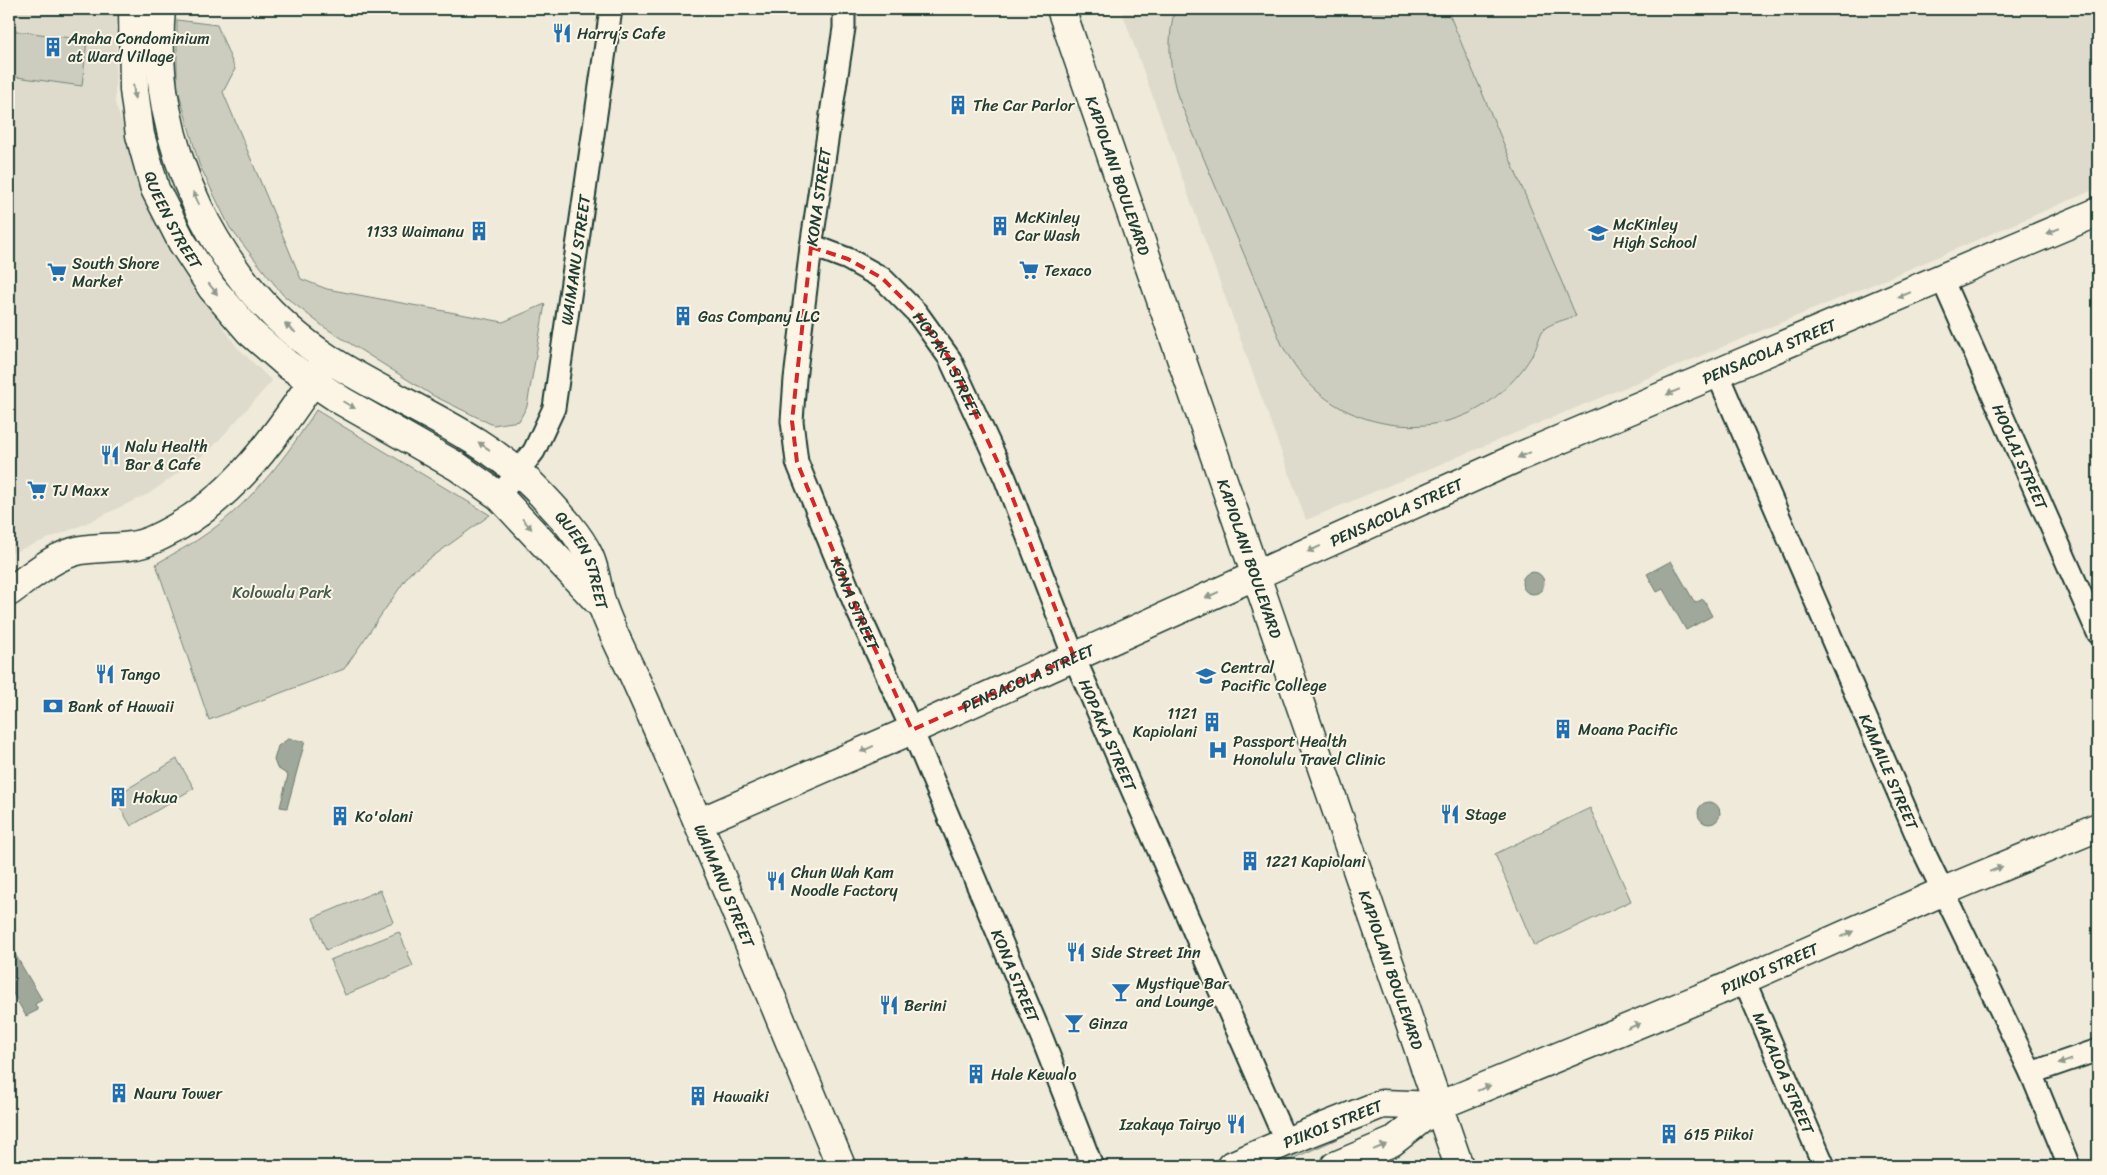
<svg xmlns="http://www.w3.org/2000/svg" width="2107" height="1175" font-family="Sriracha,sans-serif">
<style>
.built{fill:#dedbcc}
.green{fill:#cccdbf;stroke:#76857a}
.water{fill:#9fa89a;stroke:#6c7d71}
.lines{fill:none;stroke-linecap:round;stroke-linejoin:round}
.street-casing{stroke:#1f3d34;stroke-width:25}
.secondary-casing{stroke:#1f3d34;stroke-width:31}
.primary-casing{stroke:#1f3d34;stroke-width:31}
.street{stroke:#fcf5e5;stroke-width:21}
.secondary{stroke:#fcf5e5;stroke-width:28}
.primary{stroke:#fcf5e5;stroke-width:28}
.oneway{fill:#8e998c}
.marked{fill:none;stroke:#d62828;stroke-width:4;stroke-dasharray:10 6;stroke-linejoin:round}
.labels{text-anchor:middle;stroke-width:4;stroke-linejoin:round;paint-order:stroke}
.poi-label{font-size:16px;fill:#1f3d34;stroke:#fcf5e5;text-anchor:start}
.street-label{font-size:16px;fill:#1f3d34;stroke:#fcf5e5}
.park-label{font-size:16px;fill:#425a50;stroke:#fcf5e5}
</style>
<rect width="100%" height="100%" fill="#efeada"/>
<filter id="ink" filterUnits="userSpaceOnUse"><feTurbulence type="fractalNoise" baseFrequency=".02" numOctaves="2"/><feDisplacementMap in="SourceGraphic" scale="10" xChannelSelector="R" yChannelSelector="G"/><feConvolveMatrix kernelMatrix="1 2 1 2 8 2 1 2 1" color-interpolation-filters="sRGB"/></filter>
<g filter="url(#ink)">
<!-- built -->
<g class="built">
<polygon points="9,9 117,9 115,103 146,193 186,274 237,347 272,381 210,450 150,493 80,526 9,554"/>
<polygon points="1121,9 2098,9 2098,188 1888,278 1306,520"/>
</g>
<!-- green -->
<g class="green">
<path d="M1175 9H1447L1576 316C1567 319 1551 323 1544 329 1540 333 1538 344 1535 350 1526 367 1514 381 1499 394 1449 438 1368 435 1318 392 1303 379 1293 363 1283 347L1178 97C1169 68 1167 38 1175 9Z"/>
<polygon points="177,20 217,25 235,69 223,92 301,279 327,289 503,322 545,304 527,406 519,421 493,425 432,395 324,327 283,295 230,228 199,164 177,86"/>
<polygon points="9,30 87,40 82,86 9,76"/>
<path d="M316 410 490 515 410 573 344 669 209 720 156 564C174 553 193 544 209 532 253 500 288 455 316 410Z"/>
<polygon points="177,759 194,788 131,826 114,797"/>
<polygon points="1590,808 1631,901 1534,946 1495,854"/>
<polygon points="380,890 393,922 326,950 313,918"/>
<polygon points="399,932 413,966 345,995 330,960"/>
<polygon points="1389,1116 1276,1166 1256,1166"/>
</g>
<!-- water -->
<g class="water">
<polygon points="1671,561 1695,603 1703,599 1712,616 1686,630 1663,589 1657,592 1647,574"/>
<circle cx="1533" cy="583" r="11"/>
<polygon points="288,739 305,741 287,808 280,807 288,775 277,768 274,760 278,746"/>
<circle cx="1709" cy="813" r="11"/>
<polygon points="9,944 42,1000 35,1004 38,1010 26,1016 9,987"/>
</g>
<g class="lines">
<defs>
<g id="street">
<path id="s1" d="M844 9V28L811 247 795 379 792 421 797 462 858 612 912 730 1042 1038 1092 1166"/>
<path id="s2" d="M811 247 819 248 848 259 882 278 917 313 950 359 1005 478 1074 657 1286 1142"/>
<path id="s3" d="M1942 279 2098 633"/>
<path id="s4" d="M1717 373 1923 850 2031 1073 2069 1166"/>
<path id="s5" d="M499 496 534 451 554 408 611 9"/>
<path id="s6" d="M1744 980 1824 1166"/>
<polyline points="2031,1073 2098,1050"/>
</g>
<g id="secondary">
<path id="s7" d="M133 9 134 90 140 135 155 189 182 242 212 288 250 332 288 365 342 401 458 467 499 496 601 605"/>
<path id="s8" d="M161 9C149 142 216 287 329 359 400 405 483 432 542 495 558 512 579 534 589 556 597 573 597 593 604 610 612 632 623 653 633 674 706 836 773 1001 841 1166"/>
<path d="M9 592C30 577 54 555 81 550 104 546 130 550 152 540 233 504 275 436 323 366"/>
<path id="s9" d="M700 822 912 730 1514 459 2098 212"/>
<path id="s10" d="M1231 1166 1286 1142 1382 1104 1438 1106"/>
<path id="s11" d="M1335 1166 1392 1142 1438 1106 1718 991 1944 891 2098 827"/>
</g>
<g id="primary">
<path id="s12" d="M1061 9 1459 1166"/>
</g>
</defs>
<!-- street casing -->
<use href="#street" class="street-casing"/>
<!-- secondary casing -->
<use href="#secondary" class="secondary-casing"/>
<!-- primary casing -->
<use href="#primary" class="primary-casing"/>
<!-- street -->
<use href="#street" class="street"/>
<!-- secondary -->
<use href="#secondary" class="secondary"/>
<!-- primary -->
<use href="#primary" class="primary"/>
</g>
<!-- one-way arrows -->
<defs><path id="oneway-solid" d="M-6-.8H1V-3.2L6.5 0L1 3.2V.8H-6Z" transform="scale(1.25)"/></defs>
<g class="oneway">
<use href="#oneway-solid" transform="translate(134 92) rotate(84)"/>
<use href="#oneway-solid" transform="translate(196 198) rotate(-115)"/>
<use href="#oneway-solid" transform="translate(2053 231) rotate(157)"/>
<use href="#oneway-solid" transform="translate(213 289) rotate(52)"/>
<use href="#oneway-solid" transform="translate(1904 295) rotate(158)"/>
<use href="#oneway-solid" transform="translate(290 328) rotate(-140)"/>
<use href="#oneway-solid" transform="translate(1673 392) rotate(157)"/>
<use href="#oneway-solid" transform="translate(349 405) rotate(30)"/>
<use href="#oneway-solid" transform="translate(484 446) rotate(-146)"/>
<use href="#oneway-solid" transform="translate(1524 455) rotate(157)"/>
<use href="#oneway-solid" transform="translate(527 524) rotate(48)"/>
<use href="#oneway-solid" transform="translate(1314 549) rotate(156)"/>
<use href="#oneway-solid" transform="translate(1212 595) rotate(156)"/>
<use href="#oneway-solid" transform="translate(867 749) rotate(156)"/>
<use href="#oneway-solid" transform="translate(1996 869) rotate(-22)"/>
<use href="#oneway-solid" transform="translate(1847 934) rotate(-24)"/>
<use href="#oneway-solid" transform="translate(1634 1026) rotate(-22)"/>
<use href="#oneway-solid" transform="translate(2065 1062) rotate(161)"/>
<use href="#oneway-solid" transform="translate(1484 1088) rotate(-22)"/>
<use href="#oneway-solid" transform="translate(1380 1147) rotate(-23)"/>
</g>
</g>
<!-- marked area -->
<path class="marked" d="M811 247 848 259 882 278 917 313 950 359 1005 478 1074 657 912 730 858 612 797 462 792 421Z"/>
<!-- icons -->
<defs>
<symbol id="restaurant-bare" viewBox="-9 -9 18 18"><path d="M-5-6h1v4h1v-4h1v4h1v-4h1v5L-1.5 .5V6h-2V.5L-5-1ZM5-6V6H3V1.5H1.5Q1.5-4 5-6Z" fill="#1f6fb2" stroke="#fcf5e5" stroke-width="2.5" paint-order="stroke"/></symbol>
<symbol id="building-bare" viewBox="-9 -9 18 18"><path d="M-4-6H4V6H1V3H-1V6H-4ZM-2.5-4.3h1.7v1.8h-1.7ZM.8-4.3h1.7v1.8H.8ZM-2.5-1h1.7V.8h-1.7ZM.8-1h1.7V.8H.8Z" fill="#1f6fb2" stroke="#fcf5e5" stroke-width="2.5" paint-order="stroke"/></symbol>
<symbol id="school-bare" viewBox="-9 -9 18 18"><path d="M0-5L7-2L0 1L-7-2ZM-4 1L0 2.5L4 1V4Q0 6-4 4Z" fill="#1f6fb2" stroke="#fcf5e5" stroke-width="2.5" paint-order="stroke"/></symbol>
<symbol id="supermarket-bare" viewBox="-9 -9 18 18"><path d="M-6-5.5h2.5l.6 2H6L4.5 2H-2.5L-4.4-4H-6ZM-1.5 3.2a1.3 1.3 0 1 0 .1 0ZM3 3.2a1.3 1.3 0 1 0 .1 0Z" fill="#1f6fb2" stroke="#fcf5e5" stroke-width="2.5" paint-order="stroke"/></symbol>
<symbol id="university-bare" viewBox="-9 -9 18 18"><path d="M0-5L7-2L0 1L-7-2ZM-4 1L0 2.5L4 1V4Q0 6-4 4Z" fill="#1f6fb2" stroke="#fcf5e5" stroke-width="2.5" paint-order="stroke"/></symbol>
<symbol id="bank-bare" viewBox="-9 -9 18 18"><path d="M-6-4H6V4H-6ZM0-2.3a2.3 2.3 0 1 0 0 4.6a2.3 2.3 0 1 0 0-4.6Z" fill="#1f6fb2" stroke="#fcf5e5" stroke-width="2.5" paint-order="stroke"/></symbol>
<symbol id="hospital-bare" viewBox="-9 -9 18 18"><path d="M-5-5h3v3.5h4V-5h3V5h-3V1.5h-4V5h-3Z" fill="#1f6fb2" stroke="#fcf5e5" stroke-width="2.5" paint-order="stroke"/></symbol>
<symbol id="bar-bare" viewBox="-9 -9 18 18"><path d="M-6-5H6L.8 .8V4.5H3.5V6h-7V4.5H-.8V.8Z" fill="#1f6fb2" stroke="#fcf5e5" stroke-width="2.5" paint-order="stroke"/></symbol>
</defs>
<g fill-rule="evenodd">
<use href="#restaurant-bare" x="548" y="19" width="28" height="28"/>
<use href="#building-bare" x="39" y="33" width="28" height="28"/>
<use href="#building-bare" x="944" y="91" width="28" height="28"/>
<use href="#building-bare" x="986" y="212" width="28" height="28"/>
<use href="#building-bare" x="465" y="217" width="28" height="28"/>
<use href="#school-bare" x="1584" y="219" width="28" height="28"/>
<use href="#supermarket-bare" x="1015" y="256" width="28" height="28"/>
<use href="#supermarket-bare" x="43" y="258" width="28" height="28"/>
<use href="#building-bare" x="669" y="302" width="28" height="28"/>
<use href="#restaurant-bare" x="96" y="441" width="28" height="28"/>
<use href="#supermarket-bare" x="23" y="476" width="28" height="28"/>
<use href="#restaurant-bare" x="91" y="660" width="28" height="28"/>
<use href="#university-bare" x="1192" y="662" width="28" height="28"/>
<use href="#bank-bare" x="39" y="692" width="28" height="28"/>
<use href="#building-bare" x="1198" y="708" width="28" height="28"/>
<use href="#building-bare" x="1549" y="715" width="28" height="28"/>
<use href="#hospital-bare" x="1204" y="736" width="28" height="28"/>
<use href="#building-bare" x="104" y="783" width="28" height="28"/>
<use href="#restaurant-bare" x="1436" y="800" width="28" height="28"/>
<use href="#building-bare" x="326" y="802" width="28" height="28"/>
<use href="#building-bare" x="1236" y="847" width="28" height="28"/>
<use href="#restaurant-bare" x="762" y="867" width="28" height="28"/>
<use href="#restaurant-bare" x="1062" y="938" width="28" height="28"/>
<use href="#bar-bare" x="1107" y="978" width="28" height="28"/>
<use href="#restaurant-bare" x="875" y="991" width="28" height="28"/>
<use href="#bar-bare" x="1060" y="1009" width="28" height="28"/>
<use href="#building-bare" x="962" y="1060" width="28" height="28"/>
<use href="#building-bare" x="105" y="1079" width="28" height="28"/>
<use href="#building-bare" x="684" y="1082" width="28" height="28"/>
<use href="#restaurant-bare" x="1222" y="1110" width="28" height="28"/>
<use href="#building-bare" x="1655" y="1120" width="28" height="28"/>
</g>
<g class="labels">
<!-- poi labels -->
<g class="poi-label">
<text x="577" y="39">Harry’s Cafe</text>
<text x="68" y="44">Anaha Condominium<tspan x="68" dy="18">at Ward Village</tspan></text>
<text x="973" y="111">The Car Parlor</text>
<text x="1015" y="223">McKinley<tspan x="1015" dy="18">Car Wash</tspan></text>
<text x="1613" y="230">McKinley<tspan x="1613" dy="18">High School</tspan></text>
<text x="464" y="237" text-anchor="end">1133 Waimanu</text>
<text x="72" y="269">South Shore<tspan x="72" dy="18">Market</tspan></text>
<text x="1044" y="276">Texaco</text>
<text x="698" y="322">Gas Company LLC</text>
<text x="125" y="452">Nalu Health<tspan x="125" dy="18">Bar &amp; Cafe</tspan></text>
<text x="52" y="496">TJ Maxx</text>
<text x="1221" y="673">Central<tspan x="1221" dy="18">Pacific College</tspan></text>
<text x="120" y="680">Tango</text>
<text x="68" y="712">Bank of Hawaii</text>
<text x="1197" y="719" text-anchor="end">1121<tspan x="1197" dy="18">Kapiolani</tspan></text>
<text x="1578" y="735">Moana Pacific</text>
<text x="1233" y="747">Passport Health<tspan x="1233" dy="18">Honolulu Travel Clinic</tspan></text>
<text x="133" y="803">Hokua</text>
<text x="1465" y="820">Stage</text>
<text x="355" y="822">Ko'olani</text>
<text x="1265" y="867">1221 Kapiolani</text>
<text x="791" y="878">Chun Wah Kam<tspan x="791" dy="18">Noodle Factory</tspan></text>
<text x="1091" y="958">Side Street Inn</text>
<text x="1136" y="989">Mystique Bar<tspan x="1136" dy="18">and Lounge</tspan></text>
<text x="904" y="1011">Berini</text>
<text x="1089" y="1029">Ginza</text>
<text x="991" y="1080">Hale Kewalo</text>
<text x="134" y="1099">Nauru Tower</text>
<text x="713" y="1102">Hawaiki</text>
<text x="1221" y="1130" text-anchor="end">Izakaya Tairyo</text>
<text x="1684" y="1140">615 Piikoi</text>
</g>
<!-- street labels -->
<g class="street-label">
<text dy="6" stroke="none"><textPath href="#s12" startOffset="176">KAPIOLANI BOULEVARD</textPath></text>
<text transform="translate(818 197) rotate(-82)" y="6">KONA STREET</text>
<text dy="6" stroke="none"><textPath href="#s7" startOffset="218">QUEEN STREET</textPath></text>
<text dy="6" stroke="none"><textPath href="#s5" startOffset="254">WAIMANU STREET</textPath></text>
<text dy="6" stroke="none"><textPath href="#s9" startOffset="1168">PENSACOLA STREET</textPath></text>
<text dy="6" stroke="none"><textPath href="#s2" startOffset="188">HOPAKA STREET</textPath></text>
<text dy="6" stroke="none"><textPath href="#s3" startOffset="194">HOOLAI STREET</textPath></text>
<text dy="6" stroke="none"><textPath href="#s9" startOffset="762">PENSACOLA STREET</textPath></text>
<text dy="6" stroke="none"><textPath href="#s8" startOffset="739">QUEEN STREET</textPath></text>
<text dy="6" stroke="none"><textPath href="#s12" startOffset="581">KAPIOLANI BOULEVARD</textPath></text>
<text dy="6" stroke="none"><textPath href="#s1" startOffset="610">KONA STREET</textPath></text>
<text dy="6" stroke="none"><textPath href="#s9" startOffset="358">PENSACOLA STREET</textPath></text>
<text dy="6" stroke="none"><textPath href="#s2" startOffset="592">HOPAKA STREET</textPath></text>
<text dy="6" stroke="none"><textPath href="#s4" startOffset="434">KAMAILE STREET</textPath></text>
<text dy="6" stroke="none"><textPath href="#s8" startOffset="1095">WAIMANU STREET</textPath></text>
<text dy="6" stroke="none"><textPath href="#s11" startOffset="479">PIIKOI STREET</textPath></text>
<text dy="6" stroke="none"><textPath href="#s12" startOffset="1016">KAPIOLANI BOULEVARD</textPath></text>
<text dy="6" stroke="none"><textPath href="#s1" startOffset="1015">KONA STREET</textPath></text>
<text dy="6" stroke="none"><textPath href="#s6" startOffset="101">MAKALOA STREET</textPath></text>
<text dy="6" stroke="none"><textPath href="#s10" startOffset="110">PIIKOI STREET</textPath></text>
</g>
<!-- park labels -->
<g class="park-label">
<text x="282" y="598">Kolowalu Park</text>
</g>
</g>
<!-- margin -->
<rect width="2107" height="1175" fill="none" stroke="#fcf5e5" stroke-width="30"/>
<rect x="15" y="15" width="2077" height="1145" fill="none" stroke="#1f3d34" stroke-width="2" filter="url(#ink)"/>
</svg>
